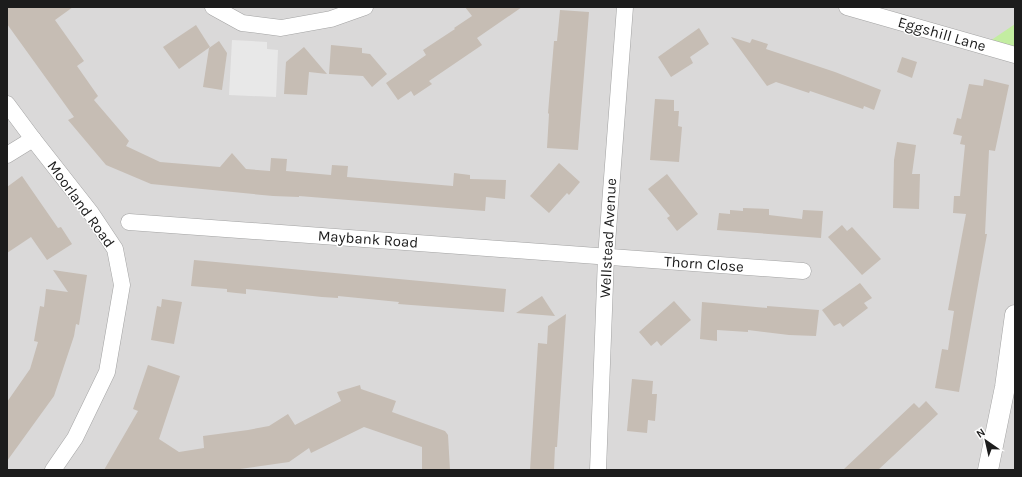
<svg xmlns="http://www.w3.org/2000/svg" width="1022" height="477" font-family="Karla,sans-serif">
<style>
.residential{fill:#dad9d9}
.grass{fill:#c3eda1}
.parking{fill:#e8e8e8}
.building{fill:#c6bdb4}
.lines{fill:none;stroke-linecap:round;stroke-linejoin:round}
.minor-casing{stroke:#a3a3a3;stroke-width:17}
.tertiary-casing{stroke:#a3a3a3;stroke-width:21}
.minor{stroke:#fff;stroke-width:16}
.tertiary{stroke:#fff;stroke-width:20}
.labels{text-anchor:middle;stroke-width:3;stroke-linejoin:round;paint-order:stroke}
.street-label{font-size:15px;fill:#1c1c1c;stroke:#fff}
</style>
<rect width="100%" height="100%" fill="#eeebe1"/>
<!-- residential -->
<rect class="residential" x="7" y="7" width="1008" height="463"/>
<!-- grass -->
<polygon class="grass" points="1015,24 1015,48 987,43"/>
<!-- parking -->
<polygon class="parking" points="232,40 267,42 267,49 278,50 276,97 229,95"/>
<!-- building -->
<g class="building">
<polygon points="7,7 73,7 55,20 84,61 77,66 98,96 94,100 129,141 126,146 160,162 220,167 232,153 246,169 270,171 271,158 287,159 286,171 331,175 332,165 348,166 347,177 453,186 454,173 470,175 470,179 506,180 505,199 486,197 485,211 299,196 299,197 273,196 151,184 106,165 68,120 74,117 7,24"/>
<polygon points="465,7 522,7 477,38 482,45 429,81 432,84 414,96 411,91 398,100 386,83 426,55 423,50 455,29 454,28 472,16"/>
<polygon points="560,10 589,12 578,150 547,148 549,114 548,113 554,41 557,41"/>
<polygon points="196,25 210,47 179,69 163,47"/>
<polygon points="699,28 709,44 690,57 693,63 671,77 658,57"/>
<polygon points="731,37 750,43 752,39 768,44 766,49 835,72 881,90 874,110 864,106 863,109 810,91 809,93 776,82 767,86"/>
<polygon points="219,41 227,53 222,90 203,87 209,48"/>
<polygon points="331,45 362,48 362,53 370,54 387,74 372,87 363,76 329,74"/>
<polygon points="304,47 327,74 309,72 307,95 284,94 286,62"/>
<polygon points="902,57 917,62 912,78 897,72"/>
<polygon points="984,79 1009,85 995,151 989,150 985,234 987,234 959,392 935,388 942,349 948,350 954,311 948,310 966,214 953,213 954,196 960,196 965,145 960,144 962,136 953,134 957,118 961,119 969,84 983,86"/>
<polygon points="655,99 674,100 674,111 679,111 678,126 682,127 679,162 650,160"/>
<polygon points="897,142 916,145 912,174 920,174 919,209 893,208 894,160"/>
<polygon points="559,163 580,182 569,195 567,193 549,213 530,196"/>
<polygon points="667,174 698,214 677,231 667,218 670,216 648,189"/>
<polygon points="22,176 58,228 61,227 72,244 47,260 31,237 7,253 7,187"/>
<polygon points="743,208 769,209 769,215 802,219 803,210 823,211 821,238 717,230 719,213 730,214 730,210 743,211"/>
<polygon points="842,225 847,231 852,227 881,259 862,275 828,237"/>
<polygon points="194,260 506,289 504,312 398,304 399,302 338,296 338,298 322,297 246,289 246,294 227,292 227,289 191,286"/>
<polygon points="53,270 87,275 79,325 76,324 74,336 54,396 7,461 7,402 30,369 33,359 38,342 34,341 40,306 44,307 46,289 68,292"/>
<polygon points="860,283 872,298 864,303 868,308 843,327 840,323 834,326 822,310"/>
<polygon points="542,296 555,316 516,313"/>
<polygon points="162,299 182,302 174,344 151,340 157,306 161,307"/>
<polygon points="674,301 691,320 661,346 657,341 651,346 639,332"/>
<polygon points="702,302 767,308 767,306 819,310 816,336 789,335 748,330 748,332 717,330 717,341 700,339"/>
<polygon points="566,314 557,447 555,447 554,470 530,470 538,343 547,344 548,326"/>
<polygon points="148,365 180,376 159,439 179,452 204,448 203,436 248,430 269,426 288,414 295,425 341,401 337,392 360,385 361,389 396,401 392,412 445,431 448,435 450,470 422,470 422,447 364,427 311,453 309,448 289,462 233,470 104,470 138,411 133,409"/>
<polygon points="632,379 653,381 652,394 657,394 655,421 648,420 647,433 627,431"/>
<polygon points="926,401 938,414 878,470 843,470 914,403 919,408"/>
</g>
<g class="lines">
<defs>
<g id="minor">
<polyline points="213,7 242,23 281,28 331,19 365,7"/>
<polyline points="847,7 1015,55"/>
<polyline points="7,104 33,139 91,213 115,249 122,285 107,372 75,438 53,470"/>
<polyline points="7,155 33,139"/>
<polyline points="129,222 803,271"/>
<polyline points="598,470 606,257 625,7"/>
</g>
<polyline id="tertiary" points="988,470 1005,387 1015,315"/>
</defs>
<!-- minor casing -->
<use href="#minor" class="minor-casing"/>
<!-- tertiary casing -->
<use href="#tertiary" class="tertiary-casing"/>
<!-- minor -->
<use href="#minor" class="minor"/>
<!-- tertiary -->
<use href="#tertiary" class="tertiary"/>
</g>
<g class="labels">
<!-- street labels -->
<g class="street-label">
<text transform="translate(942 34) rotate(16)" y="5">Eggshill Lane</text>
<text transform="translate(81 204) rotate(54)" y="5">Moorland Road</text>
<text transform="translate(608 238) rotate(-87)" y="5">Wellstead Avenue</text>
<text transform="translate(368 239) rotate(4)" y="5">Maybank Road</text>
<text transform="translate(704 264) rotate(4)" y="5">Thorn Close</text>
</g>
</g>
<!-- border -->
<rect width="1022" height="477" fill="none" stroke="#1c1c1c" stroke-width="16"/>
<!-- north arrow -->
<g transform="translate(986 441) rotate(326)" stroke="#ffffff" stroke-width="3" paint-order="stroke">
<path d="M0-3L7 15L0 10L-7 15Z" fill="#1c1c1c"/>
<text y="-6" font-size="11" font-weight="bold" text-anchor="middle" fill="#1c1c1c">N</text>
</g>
</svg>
